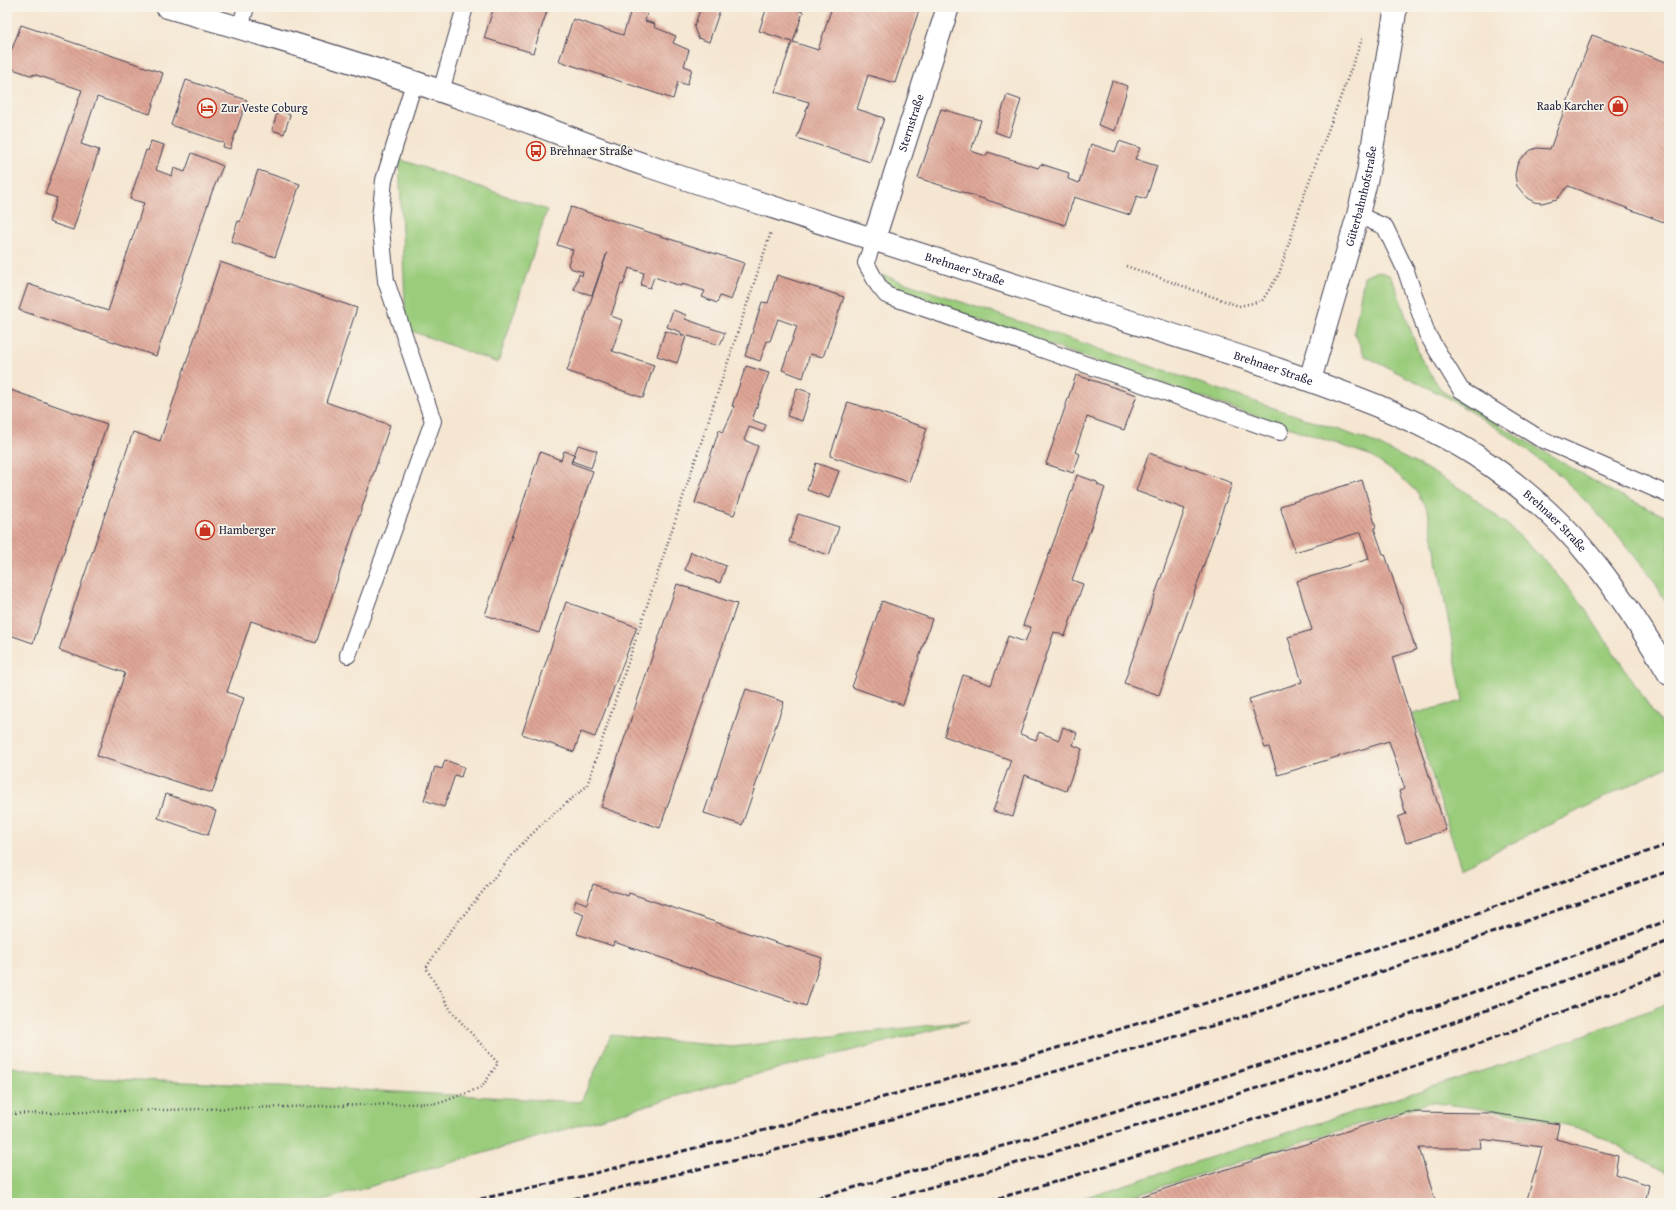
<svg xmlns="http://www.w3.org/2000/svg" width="1676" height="1210" font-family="'Gentium Book Plus',serif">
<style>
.grass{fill:#9acc7c;stroke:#5e775c}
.building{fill:url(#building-back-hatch)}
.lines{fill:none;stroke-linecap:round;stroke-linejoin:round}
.lane-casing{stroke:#423f52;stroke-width:18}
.street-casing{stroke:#423f52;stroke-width:24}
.primary-casing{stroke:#423f52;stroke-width:24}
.path{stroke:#423f52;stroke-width:2.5;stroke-dasharray:1 3;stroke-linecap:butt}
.lane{stroke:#fff;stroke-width:16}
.street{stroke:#fff;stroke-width:22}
.primary{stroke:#fff;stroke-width:22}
.rail{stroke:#22223b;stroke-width:3;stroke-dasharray:6 3;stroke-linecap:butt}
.labels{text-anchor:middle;stroke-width:3.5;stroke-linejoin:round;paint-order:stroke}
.poi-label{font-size:12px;fill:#22223b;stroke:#f7f3e8;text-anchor:start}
.street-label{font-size:12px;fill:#22223b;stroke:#f7f3e8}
</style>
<defs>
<pattern id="building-back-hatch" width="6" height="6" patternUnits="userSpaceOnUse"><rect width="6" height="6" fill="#dfa696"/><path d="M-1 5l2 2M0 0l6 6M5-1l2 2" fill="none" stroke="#b4877c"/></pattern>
</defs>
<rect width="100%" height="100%" fill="#f7f3e8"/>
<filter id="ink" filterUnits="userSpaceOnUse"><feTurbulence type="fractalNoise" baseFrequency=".025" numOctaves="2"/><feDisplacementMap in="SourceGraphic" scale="8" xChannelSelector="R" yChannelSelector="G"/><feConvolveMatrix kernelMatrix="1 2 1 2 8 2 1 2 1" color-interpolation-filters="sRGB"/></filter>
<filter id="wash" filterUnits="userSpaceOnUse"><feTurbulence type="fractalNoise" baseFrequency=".012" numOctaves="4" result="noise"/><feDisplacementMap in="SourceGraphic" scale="16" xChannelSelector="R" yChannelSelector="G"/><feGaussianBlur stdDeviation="0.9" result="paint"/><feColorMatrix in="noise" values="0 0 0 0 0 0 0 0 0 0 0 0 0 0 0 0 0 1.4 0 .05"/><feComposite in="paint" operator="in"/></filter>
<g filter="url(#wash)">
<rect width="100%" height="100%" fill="#f5e6d1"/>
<!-- grass -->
<g class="grass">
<polygon points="399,159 547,210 498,363 406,329"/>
<polygon points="1377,271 1389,275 1396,288 1420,357 1442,391 1609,490 1669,518 1669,607 1654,581 1617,534 1562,477 1506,434 1450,399 1365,356 1354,332 1364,277"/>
<polygon points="882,275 1368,440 1425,468 1466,492 1510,527 1545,561 1581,603 1669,736 1669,766 1461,868 1413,714 1463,701 1428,511 1417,492 1397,474 1369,455 898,293 887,284"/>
<polygon points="1669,1003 1669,1174 1588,1130 1512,1113 1430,1102 1109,1203 1067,1203 1520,1059"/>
<polygon points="969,1021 726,1082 314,1203 7,1203 7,1066 68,1077 324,1088 581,1102 611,1035 732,1047"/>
</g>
<g id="blocks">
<!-- building -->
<g class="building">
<polygon points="494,7 536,7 547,11 533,53 484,38"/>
<polygon points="632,7 649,7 645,21 655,24 654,27 676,36 673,43 689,50 684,66 692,69 687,85 678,82 673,99 559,61 573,19 623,35"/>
<polygon points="701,7 721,7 709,42 698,38 694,27"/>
<polygon points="767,7 795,7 794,9 803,12 793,42 818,50 832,7 920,7 895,83 868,75 857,109 884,118 870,162 797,138 809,102 775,92 792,42 759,31"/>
<polygon points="21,25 163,73 150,114 97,97 81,144 99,150 73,230 49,222 57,198 45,194 82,90 33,74 33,76 7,67 7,62"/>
<polygon points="1592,35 1669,63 1669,224 1568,186 1557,199 1542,203 1534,202 1527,198 1517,186 1515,175 1517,165 1520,159 1531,150 1537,148 1550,149"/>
<polygon points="186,80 247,100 230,149 223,147 224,143 171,125"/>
<polygon points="1112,81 1128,86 1115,131 1098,125"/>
<polygon points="1007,95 1021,100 1009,137 995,132"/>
<polygon points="941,109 981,120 971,151 986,156 988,152 1038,168 1041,164 1069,173 1068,179 1079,183 1091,144 1115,152 1119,141 1140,148 1135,159 1157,166 1146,199 1137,196 1130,215 1074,197 1065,225 918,178"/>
<polygon points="278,110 290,115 284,134 272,130"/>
<polygon points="151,141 164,145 156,170 172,176 174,168 185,172 192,153 223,166 212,192 156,356 19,310 28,284 108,311 144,203 130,199 146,150 148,151"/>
<polygon points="258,170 300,184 275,257 231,242 238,221 240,222"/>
<polygon points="571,207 744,263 731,300 720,296 717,303 702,297 705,291 682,284 681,286 654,277 650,288 641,285 644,273 629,268 623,285 621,284 611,316 622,320 612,351 654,365 643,398 567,371 607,253 592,295 574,290 579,274 582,276 583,272 570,268 568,264 573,250 557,245"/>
<polygon points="220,262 357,308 326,402 390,425 316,643 251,621 227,692 244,698 212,793 97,756 125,673 59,650 133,432 160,441"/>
<polygon points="777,275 844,297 823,357 810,354 803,378 782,370 797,326 778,319 770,341 767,341 760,361 745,356 762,302 768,303"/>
<polygon points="673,310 686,315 685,319 725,333 720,345 681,334 681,332 667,327"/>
<polygon points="665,331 686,337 677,363 657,356"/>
<polygon points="746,366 769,373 752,420 766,425 763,432 749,427 744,440 758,446 734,515 695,503 719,430 723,432 732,413 734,406 732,406"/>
<polygon points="1076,375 1137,395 1124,430 1087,417 1075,452 1080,454 1073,473 1046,464"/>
<polygon points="797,388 811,393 802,421 787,416"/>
<polygon points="8,389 107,424 33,643 7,634"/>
<polygon points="848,402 927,428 909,482 830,456"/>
<polygon points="578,445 597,451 591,468 572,461"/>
<polygon points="564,451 574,454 571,463 593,471 539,633 485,615 540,452 561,460"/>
<polygon points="1149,453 1232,483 1159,695 1124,683 1185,509 1136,491"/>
<polygon points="816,463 839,471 829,498 807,490"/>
<polygon points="1077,475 1097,482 1098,485 1105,488 1072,580 1083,584 1065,636 1054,632 1020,734 1036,740 1039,732 1059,740 1063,727 1077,733 1073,745 1082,749 1066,791 1025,775 1013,817 993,811 1011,760 944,736 963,675 991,685 1008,636 1025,642 1031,627 1023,625 1062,519"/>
<polygon points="1362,480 1376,527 1374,528 1383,554 1385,554 1416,650 1392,657 1446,830 1406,843 1398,817 1406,814 1399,791 1405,789 1389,741 1278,775 1269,747 1265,748 1249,699 1302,682 1288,637 1312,630 1297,581 1369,559 1361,532 1295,552 1280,506"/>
<polygon points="798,514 839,527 829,555 789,542"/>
<polygon points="691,552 726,566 720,583 685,570"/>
<polygon points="677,584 737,604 660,828 601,807"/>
<polygon points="882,601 932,619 903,705 852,687"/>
<polygon points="566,602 637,627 595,737 581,732 574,752 522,734"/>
<polygon points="746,689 784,702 742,825 704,813"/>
<polygon points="445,760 464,767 461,777 455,775 444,807 424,800 435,767 442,769"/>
<polygon points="166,794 216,811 208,835 158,818"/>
<polygon points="593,884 628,896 629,893 822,958 806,1006 614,942 613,946 577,934 584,914 573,910 576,900 587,904"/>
<polygon points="1407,1112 1493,1113 1559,1124 1556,1139 1618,1156 1615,1174 1649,1185 1645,1203 1526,1203 1542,1147 1480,1139 1481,1148 1419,1148 1435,1200 1427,1203 1120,1203"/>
</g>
</g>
</g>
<g filter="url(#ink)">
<use href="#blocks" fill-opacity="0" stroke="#423f52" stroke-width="1"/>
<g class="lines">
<defs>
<g id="lane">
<polyline points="240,28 246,7"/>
<polyline points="441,91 465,7"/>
<polyline points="1358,215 1385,227 1406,271 1427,334 1461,390 1539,438 1669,495"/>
<polyline points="874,239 866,263 878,285 886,295 1280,432"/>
<polyline points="348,655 433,421 386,281 380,218 384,180 414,83"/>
</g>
<g id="street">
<path id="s1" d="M874 239 948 7"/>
<path id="s2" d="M1310 380 1358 215 1368 173 1396 7"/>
</g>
<g id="primary">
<path id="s3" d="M167 7C270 36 372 67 473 102 532 122 589 146 648 166 762 205 878 240 993 278 1086 309 1181 336 1274 368 1343 392 1413 416 1475 455 1519 484 1561 520 1594 562 1622 597 1646 635 1669 674"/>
</g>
</defs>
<!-- lane casing -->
<use href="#lane" class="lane-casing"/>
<!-- street casing -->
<use href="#street" class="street-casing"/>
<!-- primary casing -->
<use href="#primary" class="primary-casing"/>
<!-- path -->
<g class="path">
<polyline points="1126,266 1239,306 1262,301 1279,274 1305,192 1363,37"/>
<polyline points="7,1114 440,1103 482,1087 498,1063 452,1012 426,968 449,933 519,847 546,820 587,786 771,232"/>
</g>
<!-- lane -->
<use href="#lane" class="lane"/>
<!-- street -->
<use href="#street" class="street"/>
<!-- primary -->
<use href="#primary" class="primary"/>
<!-- rail -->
<g class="rail">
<polyline points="463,1203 583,1176 747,1135 1017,1060 1236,994 1413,936 1669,844"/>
<polyline points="556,1203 753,1156 871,1125 1239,1018 1374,974 1669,871"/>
<polyline points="799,1203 1031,1138 1310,1049 1468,995 1669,920"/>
<polyline points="874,1203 1038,1157 1317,1069 1474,1015 1669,941"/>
<polyline points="981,1203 1045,1185 1325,1097 1486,1041 1669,971"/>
</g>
</g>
</g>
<!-- icons -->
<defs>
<symbol id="shop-ring" viewBox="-11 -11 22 22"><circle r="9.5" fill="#f7f3e8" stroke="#c8321e" stroke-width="1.5"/><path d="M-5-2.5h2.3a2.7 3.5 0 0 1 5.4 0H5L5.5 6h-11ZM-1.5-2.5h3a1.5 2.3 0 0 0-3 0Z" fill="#c8321e"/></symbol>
<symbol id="hotel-ring" viewBox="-11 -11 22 22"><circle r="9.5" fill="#f7f3e8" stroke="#c8321e" stroke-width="1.5"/><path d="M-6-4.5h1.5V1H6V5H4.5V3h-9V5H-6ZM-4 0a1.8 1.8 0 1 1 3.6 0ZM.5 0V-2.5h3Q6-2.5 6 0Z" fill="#c8321e"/></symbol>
<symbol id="bus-ring" viewBox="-11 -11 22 22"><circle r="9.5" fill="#f7f3e8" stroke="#c8321e" stroke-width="1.5"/><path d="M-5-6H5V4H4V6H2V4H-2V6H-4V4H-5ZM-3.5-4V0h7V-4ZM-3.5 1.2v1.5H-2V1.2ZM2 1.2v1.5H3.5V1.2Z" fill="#c8321e"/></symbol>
</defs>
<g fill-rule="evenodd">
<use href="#shop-ring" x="1607" y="95" width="22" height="22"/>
<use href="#hotel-ring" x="196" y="97" width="22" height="22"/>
<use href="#bus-ring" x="525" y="140" width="22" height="22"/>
<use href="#shop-ring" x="194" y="519" width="22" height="22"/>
</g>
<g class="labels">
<!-- poi labels -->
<g class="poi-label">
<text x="1604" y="110" text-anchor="end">Raab Karcher</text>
<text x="221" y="112">Zur Veste Coburg</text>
<text x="550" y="155">Brehnaer Straße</text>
<text x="219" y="534">Hamberger</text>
</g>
<!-- street labels -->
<g class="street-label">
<text dy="4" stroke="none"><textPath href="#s1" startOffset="122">Sternstraße</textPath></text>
<text dy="4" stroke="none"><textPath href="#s2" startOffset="191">Güterbahnhofstraße</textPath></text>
<text dy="4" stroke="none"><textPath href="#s3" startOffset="840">Brehnaer Straße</textPath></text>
<text dy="4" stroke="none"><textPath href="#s3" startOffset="1164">Brehnaer Straße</textPath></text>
<text dy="4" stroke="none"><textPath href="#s3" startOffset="1488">Brehnaer Straße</textPath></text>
</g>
</g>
<!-- margin -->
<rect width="1676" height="1210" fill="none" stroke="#f7f3e8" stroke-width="24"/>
</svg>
